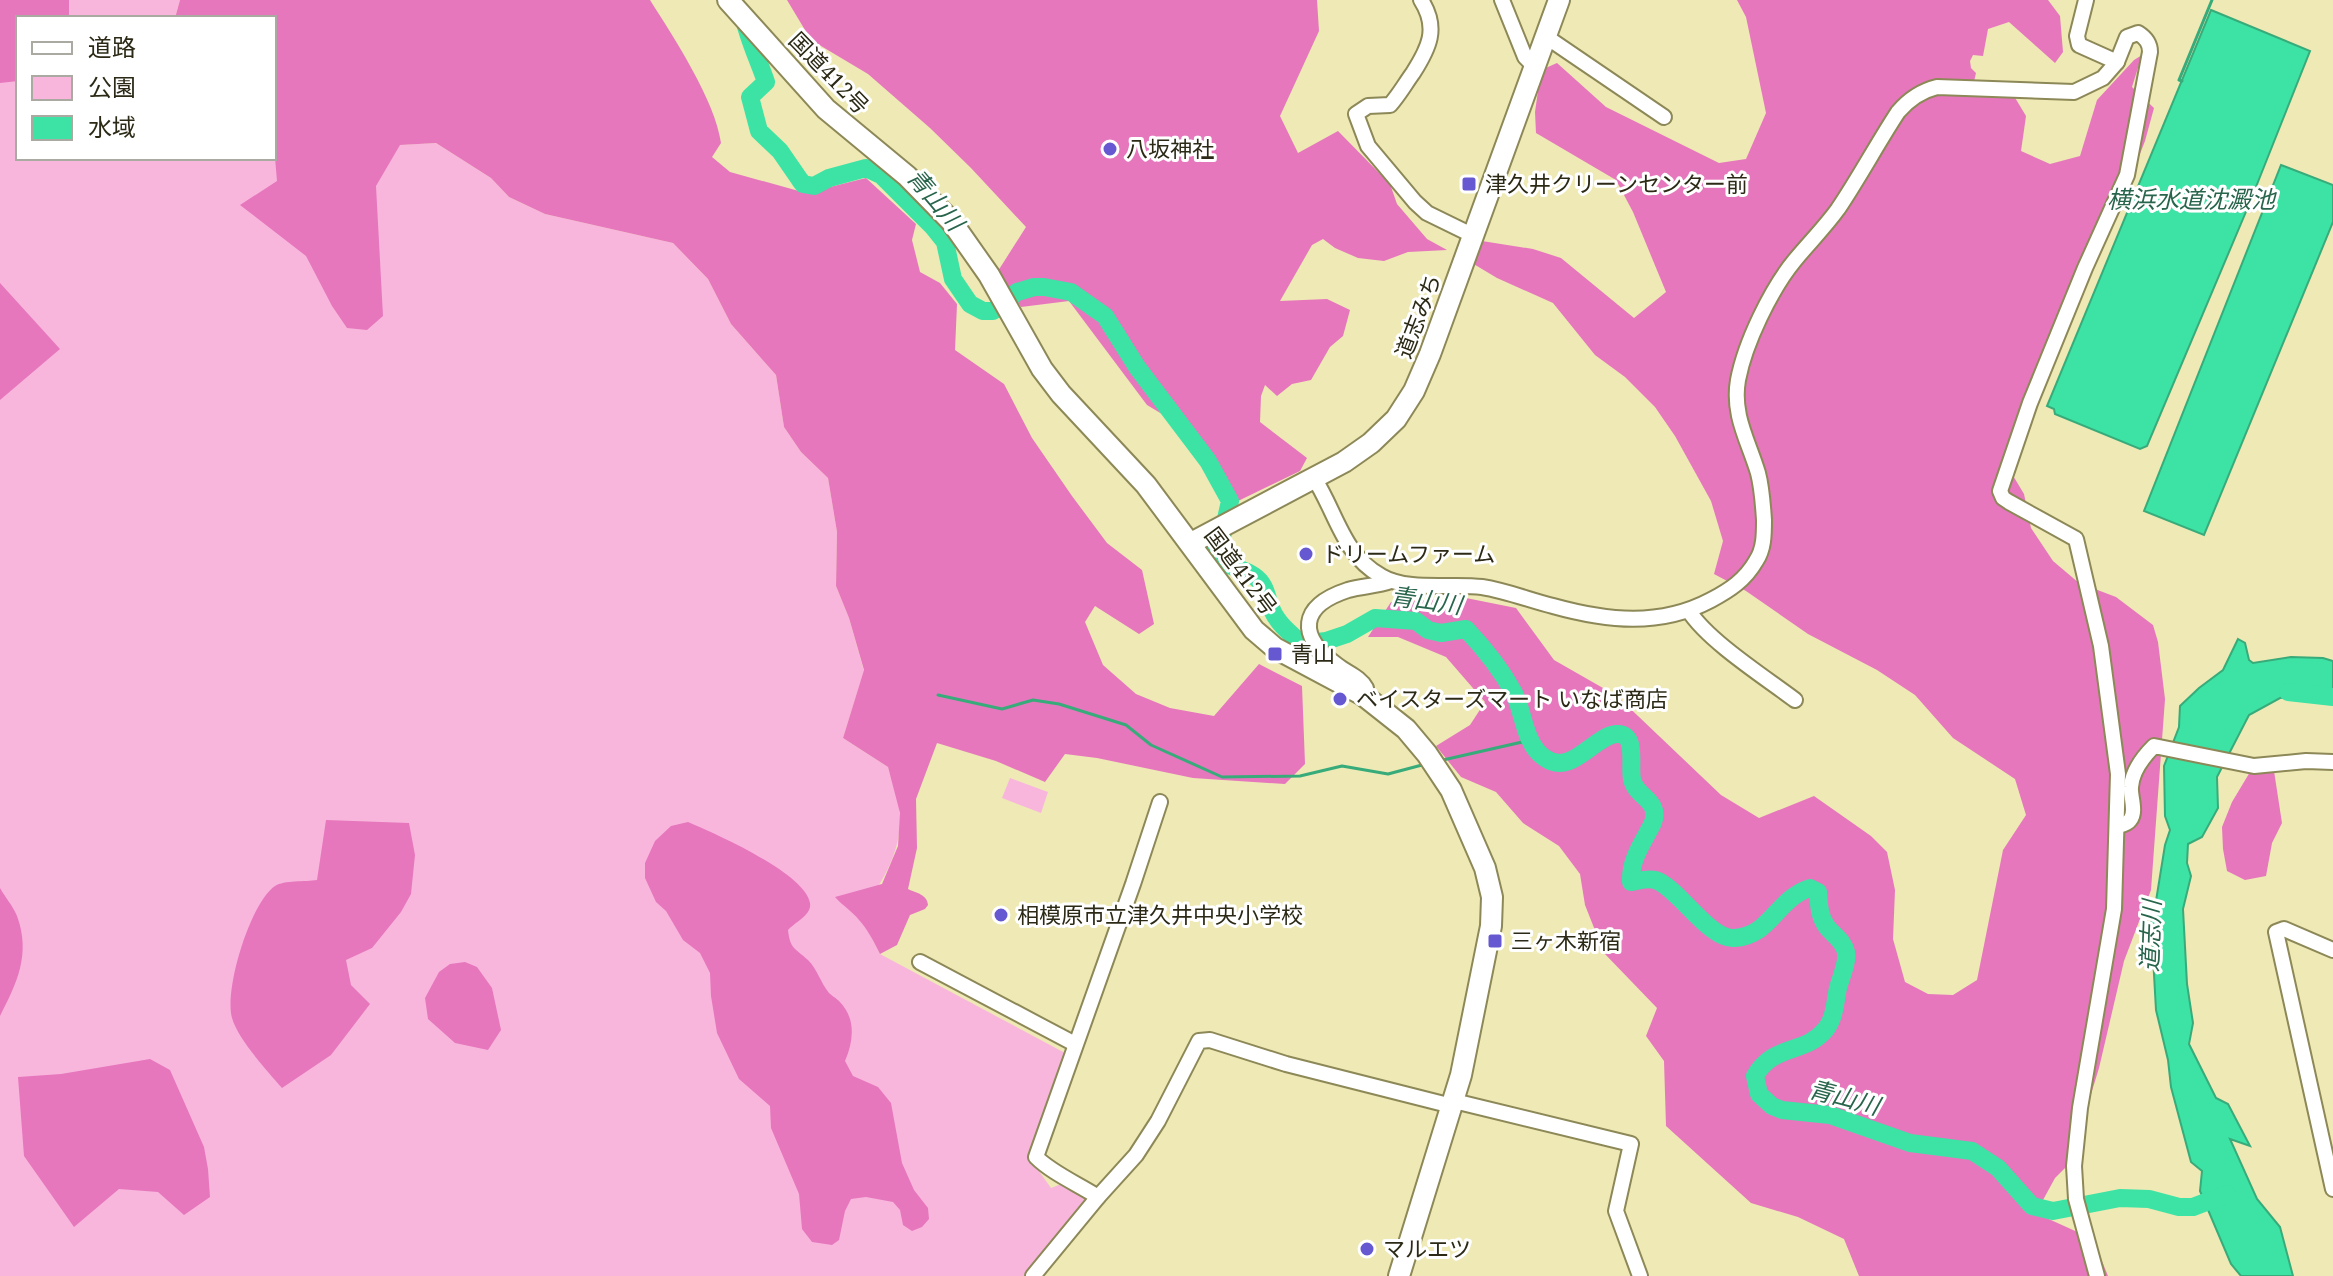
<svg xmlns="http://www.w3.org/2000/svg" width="2333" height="1276" font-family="'Noto Serif','Noto Sans JP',serif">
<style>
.green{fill:#f9b6dd}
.forest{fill:#e677bd}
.water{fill:#3de2a5;stroke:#38ab7a;stroke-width:2}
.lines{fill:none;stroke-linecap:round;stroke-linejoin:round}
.stream{stroke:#38ab7a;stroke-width:3}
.river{stroke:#3de2a5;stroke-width:18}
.minor-casing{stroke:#8d8857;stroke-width:18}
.highway-casing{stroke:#8d8857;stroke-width:24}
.minor{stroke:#fff;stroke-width:14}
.highway{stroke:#fff;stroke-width:20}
.poi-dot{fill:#6558d1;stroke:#fff;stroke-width:3}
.labels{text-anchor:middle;stroke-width:6;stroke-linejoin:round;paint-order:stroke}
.street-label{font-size:22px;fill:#2c2a16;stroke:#fff}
.poi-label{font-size:22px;fill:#2c2a16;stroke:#fff;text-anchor:start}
.water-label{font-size:24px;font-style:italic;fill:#28654c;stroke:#fff}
</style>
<rect width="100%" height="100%" fill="#eee9b5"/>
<!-- green -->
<g class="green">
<path d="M0 0H180L175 18H18V158H274V118L399 145 436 143 491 178 509 197 545 214 673 243 708 279 731 324 776 375 784 427 801 452 828 478 837 532 836 586 849 618 864 671 843 738 888 767C892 782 900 800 900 816 901 855 880 886 857 917L868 930 880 954 1065 1053 1048 1108 1029 1157 1051 1188 1064 1183 1088 1197 1083 1208 1026 1276H0Z"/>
<polygon points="1010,778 1048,792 1041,813 1002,798"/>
</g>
<!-- forest -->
<g class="forest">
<polygon points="0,0 69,0 69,18 18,18 18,81 0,83"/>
<path d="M180 0H650C674 38 715 100 721 143L712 157 730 172 806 193 866 178 916 224 912 240 920 272 940 283 957 304 955 350 1004 384 1032 438 1072 496 1107 543 1142 570 1154 624 1139 634 1095 606 1085 622 1103 665 1136 694 1170 708 1214 716 1259 664 1302 686 1305 764 1285 784 1193 778 1097 758 1065 754 1045 782 996 761 937 743 916 799 917 848 908 889C916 893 927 894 928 905L925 909 910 915 897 945 880 954C874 942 868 930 859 920 852 911 843 906 835 897L882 884 898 846 900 813 888 767 843 738 864 670 849 618 836 586 837 532 828 478 801 452 784 427 776 375 731 324 708 279 673 243 545 214 509 197 491 178 436 143 400 145 376 186 383 316 367 330 347 328 332 306 306 256 240 205 277 181 274 146V18H175Z"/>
<polygon points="787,0 1317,0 1319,31 1280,116 1298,153 1338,131 1390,184 1397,204 1427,239 1447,250 1408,252 1384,261 1358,258 1335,248 1323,239 1312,245 1280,301 1327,299 1350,310 1343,336 1330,347 1311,380 1292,384 1277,396 1265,385 1261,396 1260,422 1307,458 1300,471 1236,502 1192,432 1147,405 1069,301 1021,307 998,271 1026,227 971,168 930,128 868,74 811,40"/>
<polygon points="1737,0 2048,0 2060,16 2063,52 2055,63 2009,22 1988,29 1983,56 1973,55 1970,61 1971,68 1976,73 1971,94 2014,96 2026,116 2021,151 2050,164 2080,156 2097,100 2134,60 2142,55 2132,87 2154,108 2145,141 2103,248 2026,415 2012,474 2024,494 2031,528 2053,561 2079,583 2116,597 2153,625 2158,642 2165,699 2151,890 2124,961 2099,1068 2070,1163 2055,1178 2043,1200 2022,1207 2093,1239 2108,1276 1859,1276 1844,1239 1798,1217 1751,1203 1666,1126 1664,1061 1646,1036 1657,1008 1604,953 1585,905 1580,874 1559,846 1523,823 1496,792 1461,777 1436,746 1470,725 1485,702 1446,657 1398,637 1368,637 1391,602 1466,598 1516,608 1554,660 1617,696 1721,795 1759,818 1814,796 1871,836 1887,852 1895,890 1893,939 1905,982 1928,994 1953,995 1977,980 2003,850 2026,815 2015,779 1953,738 1915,695 1877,670 1808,634 1746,591 1714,574 1723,541 1711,501 1675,436 1655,407 1625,377 1595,355 1553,303 1497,278 1472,263 1482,241 1533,249 1561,258 1634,318 1666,292 1633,212 1616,180 1536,133 1535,112 1541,70 1557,63 1606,107 1719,163 1746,159 1766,113 1746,17"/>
<polygon points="0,283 60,349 0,400"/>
<polygon points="2272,758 2282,823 2272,843 2266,876 2245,880 2227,871 2223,849 2222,827 2232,802 2250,772"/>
<path d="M326 820 409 823 415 855 411 894 401 912 372 948 346 960 351 985 370 1004 331 1055 282 1088C267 1071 238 1039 232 1018 224 990 250 903 275 886 284 880 305 882 317 880Z"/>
<path d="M688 822C714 833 805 873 810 903 812 915 795 922 788 930 790 949 795 948 808 960 817 969 821 983 829 993 831 995 837 999 839 1001 856 1018 854 1040 845 1061L853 1076 878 1087 891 1103 902 1163 914 1190 928 1208 929 1219 922 1227 912 1231 903 1225 900 1210 893 1202 866 1197 851 1199 845 1211 839 1240 832 1245 812 1242 802 1229 799 1194 771 1128 770 1106 739 1079 717 1033 711 996 710 973 700 953 683 940 666 911 656 902 645 878V863L655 841 671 826Z"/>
<path d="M0 888C5 897 13 906 17 916 31 954 17 983 0 1016Z"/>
<polygon points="465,962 477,967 492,988 501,1030 488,1050 455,1043 428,1019 425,998 439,972 450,964"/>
<polygon points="150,1059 170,1070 204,1147 208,1169 210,1197 184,1215 158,1192 119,1189 74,1227 24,1156 18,1077 61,1074"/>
</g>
<!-- water -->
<g class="water">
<polygon points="2211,10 2310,51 2248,207 2147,446 2140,449 2055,414 2054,409 2047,406"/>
<polygon points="2281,165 2333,185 2333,222 2204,535 2144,511"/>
<polygon points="2238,639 2245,643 2249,660 2253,663 2291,657 2323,658 2333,661 2333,697 2324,693 2280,698 2249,715 2217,777 2218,808 2202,837 2188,844 2187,863 2191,876 2183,909 2187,984 2193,1023 2189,1044 2216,1098 2228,1104 2250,1146 2230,1139 2257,1199 2280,1227 2293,1276 2241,1276 2231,1264 2200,1191 2202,1171 2191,1162 2171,1087 2168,1060 2156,1010 2150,903 2156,901 2165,845 2170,830 2165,816 2164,766 2179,727 2180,706 2199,688 2223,670"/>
</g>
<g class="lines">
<!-- stream -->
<g class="stream">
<polyline points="2182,81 2179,80 2212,0"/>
<polyline points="938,695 1002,709 1033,700 1059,704 1126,725 1151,745 1222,777 1300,776 1342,766 1388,774 1422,765"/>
<polyline points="1443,760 1531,740"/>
</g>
<!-- river -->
<g class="river">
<path d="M743 15C748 38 758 59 766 82L750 97 759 131 780 151 800 180 803 184 814 186 829 178 866 168 881 175 933 227 945 242 953 279 970 304 983 311H993L1017 292 1034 287H1044L1071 292 1105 316 1137 367 1208 461 1230 501 1222 537 1214 547C1227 573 1235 563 1254 576 1267 585 1266 597 1272 610 1278 624 1291 634 1302 644L1326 641 1347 634 1375 618 1416 621 1428 630 1441 633 1466 629C1485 649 1501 669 1514 693 1524 713 1524 744 1545 758 1571 777 1594 736 1616 734 1638 732 1629 766 1632 779 1635 796 1658 799 1654 819 1653 825 1648 831 1646 836 1638 850 1630 865 1631 882 1638 881 1648 878 1655 880 1677 886 1709 940 1734 938 1771 936 1776 899 1810 888L1818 892C1819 905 1819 916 1827 927 1834 936 1843 940 1846 952 1848 962 1841 977 1838 988 1835 1002 1835 1017 1826 1029 1805 1055 1774 1043 1755 1076L1759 1094 1772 1106 1782 1110 1830 1115 1910 1143 1972 1151 1998 1168 2032 1206 2053 1211 2120 1198 2149 1199 2179 1207H2193L2227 1194"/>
<polyline points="2288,692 2333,697"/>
</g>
<defs>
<g id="minor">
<path d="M1421 0C1439 28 1429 48 1413 73 1405 84 1399 95 1390 105L1368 106 1356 114 1368 146 1415 202 1427 213 1474 236"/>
<polyline points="1502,0 1525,57 1534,66"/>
<polyline points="2086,0 2077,36 2079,45 2117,62"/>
<polyline points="1545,36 1664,117"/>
<path d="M1314 478C1336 512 1343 555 1381 576 1408 592 1452 583 1482 587 1507 591 1529 600 1553 606 1607 621 1660 627 1711 600 1730 590 1745 580 1756 561 1764 549 1764 535 1764 520 1763 505 1762 488 1758 473 1748 440 1732 415 1738 380 1745 343 1771 289 1795 260 1809 243 1825 227 1838 209 1859 178 1877 144 1898 112 1909 99 1921 91 1937 87L2074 92 2103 78 2117 62 2127 37 2138 33C2146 38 2150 43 2150 52L2127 175 2085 268 2030 403 2000 491 2003 498 2009 502 2076 539 2101 646 2118 774 2114 909 2080 1108 2074 1166 2076 1199 2097 1276"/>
<path d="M1689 611C1708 641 1766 678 1795 700"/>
<path d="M1363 695 1366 688C1360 677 1347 673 1337 665 1297 636 1299 606 1348 590 1362 586 1377 586 1391 581"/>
<path d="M2118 826C2122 825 2128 823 2130 820 2137 812 2130 796 2131 787 2132 771 2143 757 2154 746L2254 766 2306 761 2333 762"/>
<polyline points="2333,950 2284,929 2276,932 2333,1189"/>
<polyline points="920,962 1075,1044"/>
<polyline points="1454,1101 1631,1144 1616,1211 1640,1276"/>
<path d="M1098 1197C1078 1184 1052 1173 1036 1157L1133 884 1160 802"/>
<polyline points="1033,1276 1098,1197 1136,1155 1158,1121 1199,1041 1210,1040 1286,1064 1452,1106"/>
</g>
<g id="highway">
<polyline points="728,0 826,109 907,176 951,221 989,275 1042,369 1061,394 1146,485 1254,630 1275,648 1363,695 1406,729 1427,754 1451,790 1485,868 1492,897 1491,926 1461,1075 1399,1276"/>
<polyline points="1191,543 1344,462 1371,443 1396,419 1414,391 1430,354 1559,0"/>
</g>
</defs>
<!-- minor casing -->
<use href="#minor" class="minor-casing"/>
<!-- highway casing -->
<use href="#highway" class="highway-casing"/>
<!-- minor -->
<use href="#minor" class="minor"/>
<!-- highway -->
<use href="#highway" class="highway"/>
</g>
<!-- markers -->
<g class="poi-dot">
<circle cx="1110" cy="149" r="8"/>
<rect x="1461" y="176" width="16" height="16" rx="4"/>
<circle cx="1306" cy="554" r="8"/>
<rect x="1267" y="646" width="16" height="16" rx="4"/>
<circle cx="1340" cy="699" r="8"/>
<circle cx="1001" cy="915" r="8"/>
<rect x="1487" y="933" width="16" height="16" rx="4"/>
<circle cx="1367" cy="1249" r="8"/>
</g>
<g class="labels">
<!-- street labels -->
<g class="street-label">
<text transform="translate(829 73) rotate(46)" y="8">国道412号</text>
<text transform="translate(1418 316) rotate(-69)" y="8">道志みち</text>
<text transform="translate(1241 571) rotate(53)" y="8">国道412号</text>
</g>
<!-- poi labels -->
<g class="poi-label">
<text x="1126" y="157">八坂神社</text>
<text x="1485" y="192">津久井クリーンセンター前</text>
<text x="1322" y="562">ドリームファーム</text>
<text x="1291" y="662">青山</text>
<text x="1356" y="707">ベイスターズマート いなば商店</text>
<text x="1017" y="923">相模原市立津久井中央小学校</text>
<text x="1511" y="949">三ヶ木新宿</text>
<text x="1383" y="1257">マルエツ</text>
</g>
<!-- water labels -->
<g class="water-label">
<text transform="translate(935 200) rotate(50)" y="8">青山川</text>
<text x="2191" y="208">横浜水道沈澱池</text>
<text transform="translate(1426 601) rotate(8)" y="8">青山川</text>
<text transform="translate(2151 936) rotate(-88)" y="8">道志川</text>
<text transform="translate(1844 1098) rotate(15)" y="8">青山川</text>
</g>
</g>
<!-- legend -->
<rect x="16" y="16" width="260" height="144" fill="#ffffff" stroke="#abaaa2" stroke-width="2"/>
<rect x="32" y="42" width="40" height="12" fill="#ffffff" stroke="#abaaa2" stroke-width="2"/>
<text x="88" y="56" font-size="24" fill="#2c2a16">道路</text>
<rect x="32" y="76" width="40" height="24" fill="#f9b6dd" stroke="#abaaa2" stroke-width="2"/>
<text x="88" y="96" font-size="24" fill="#2c2a16">公園</text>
<rect x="32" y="116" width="40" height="24" fill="#3de2a5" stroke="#abaaa2" stroke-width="2"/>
<text x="88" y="136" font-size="24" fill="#2c2a16">水域</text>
</svg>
